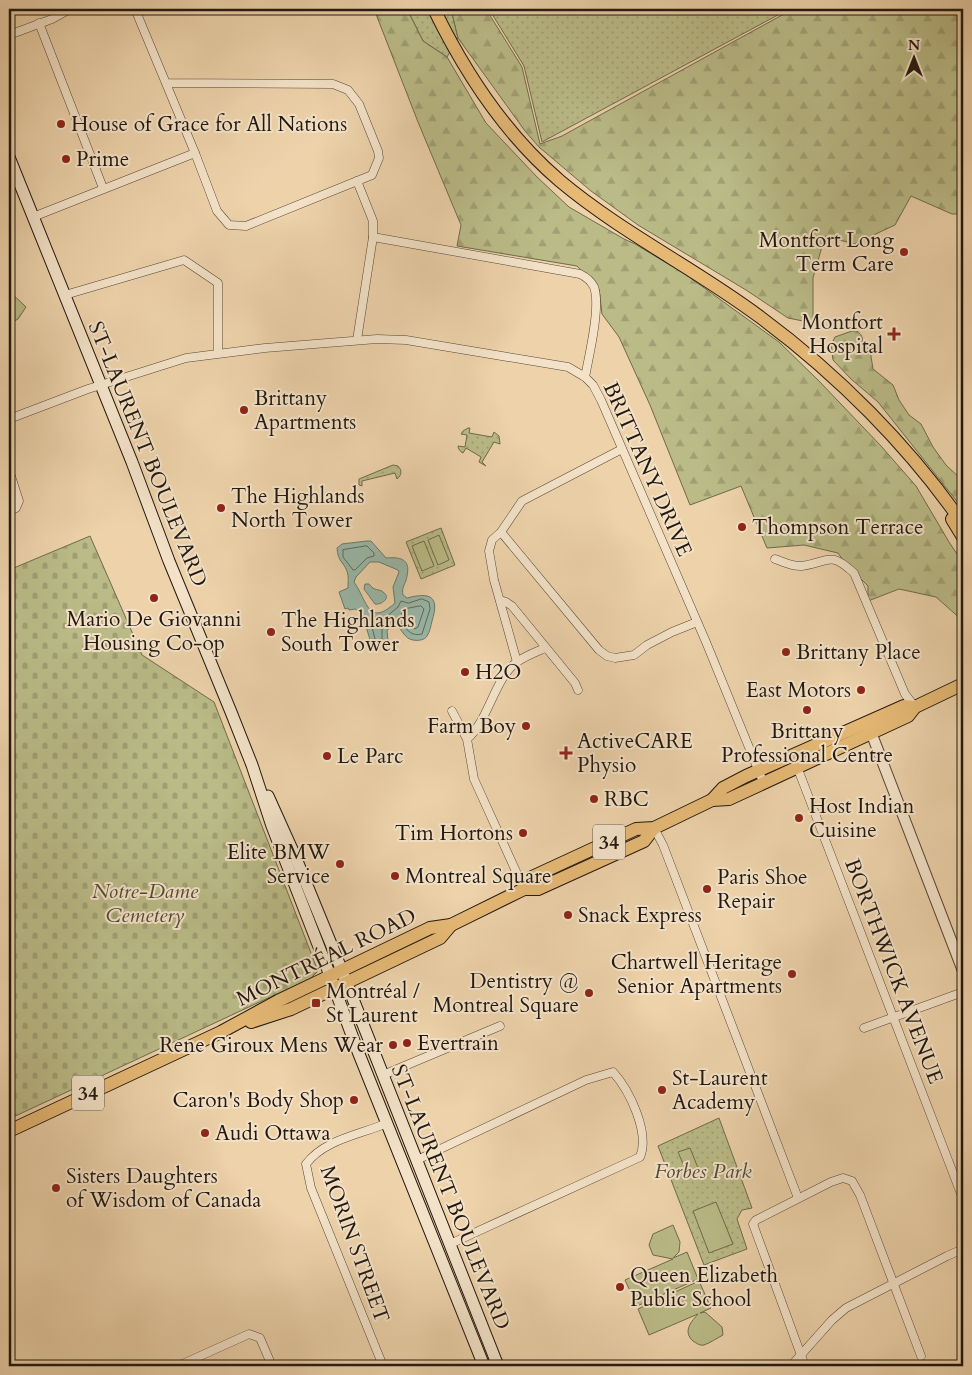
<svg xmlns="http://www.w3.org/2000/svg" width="972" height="1375" font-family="Cardo,serif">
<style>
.green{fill:url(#green-dots);stroke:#6e6a4c}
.forest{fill:url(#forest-firs);stroke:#6e6a4c}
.cemetery{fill:url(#cemetery-stones);stroke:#6e6a4c}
.pitch{fill:#babb87;stroke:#6e6a4c}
.water{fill:#99b8a9;stroke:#69786c;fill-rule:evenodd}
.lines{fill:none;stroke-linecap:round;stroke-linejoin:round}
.shore{stroke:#5e685c;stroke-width:1}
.minor-casing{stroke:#554636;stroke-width:9}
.tertiary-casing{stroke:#554636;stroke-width:12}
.secondary-casing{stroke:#221810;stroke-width:13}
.primary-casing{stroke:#221810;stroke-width:14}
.minor{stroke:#f3e2c8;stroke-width:8}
.tertiary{stroke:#f3e2c8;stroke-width:10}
.secondary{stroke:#f3e2c8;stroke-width:11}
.primary{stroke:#e6b975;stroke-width:12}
.poi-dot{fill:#8f2418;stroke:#f3e2c8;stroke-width:2}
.labels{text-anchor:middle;stroke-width:4;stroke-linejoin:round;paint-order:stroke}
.shield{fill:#f3e2c8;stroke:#615547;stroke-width:1}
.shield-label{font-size:20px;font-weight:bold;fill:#221810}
.poi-label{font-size:21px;fill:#221810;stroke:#f3e2c8;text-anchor:start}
.street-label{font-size:21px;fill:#221810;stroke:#f3e2c8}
.park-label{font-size:21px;font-style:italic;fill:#504934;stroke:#f3e2c8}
</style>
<defs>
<pattern id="green-dots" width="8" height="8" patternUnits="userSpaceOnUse" patternTransform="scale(1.25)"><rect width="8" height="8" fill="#babb87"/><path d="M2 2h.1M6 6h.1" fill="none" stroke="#a0a074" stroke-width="1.8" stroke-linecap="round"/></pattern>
<pattern id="forest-firs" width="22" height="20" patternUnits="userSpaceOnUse" patternTransform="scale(1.25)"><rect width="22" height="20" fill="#babb87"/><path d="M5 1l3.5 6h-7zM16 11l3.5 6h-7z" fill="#a0a074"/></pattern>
<pattern id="cemetery-stones" width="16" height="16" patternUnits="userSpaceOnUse" patternTransform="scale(1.25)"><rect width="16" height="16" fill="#babb87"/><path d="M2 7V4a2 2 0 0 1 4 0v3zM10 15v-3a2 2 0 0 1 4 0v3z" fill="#a0a074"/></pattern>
</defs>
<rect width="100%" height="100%" fill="#edd2aa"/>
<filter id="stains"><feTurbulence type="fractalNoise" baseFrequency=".004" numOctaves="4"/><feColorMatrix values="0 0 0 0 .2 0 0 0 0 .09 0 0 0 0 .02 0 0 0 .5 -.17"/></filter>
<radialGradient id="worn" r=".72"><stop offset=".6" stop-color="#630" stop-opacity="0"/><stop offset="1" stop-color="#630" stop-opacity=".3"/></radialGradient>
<!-- green -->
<g class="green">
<polygon points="407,9 451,9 458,38 447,57 423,41"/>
<polygon points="489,9 789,9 542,142 524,66"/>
<path d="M468 428H470L469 433 492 437 494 432 499 436 500 444 494 442 482 462 486 466 479 462 481 457 466 448 463 453C460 452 458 448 458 446L465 447 467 435 461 434 463 431Z"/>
<path d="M393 465 398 466C402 470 402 475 397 479L395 473 362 481V486L359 485V479Z"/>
<polygon points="441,528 455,565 421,579 406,542"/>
<polygon points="719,1118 752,1208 742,1210 737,1219 747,1249 704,1265 658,1146"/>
</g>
<!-- forest -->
<g class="forest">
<polygon points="374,9 407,9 423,41 447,57 486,123 537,177 569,207 624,239 635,244 685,274 779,342 819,381 881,446 916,486 949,542 963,563 963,621 936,597 899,589 868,601 868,586 845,563 838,553 804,545 767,548 741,486 690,505 650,405 619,337 602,314 599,289 577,266 457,246 461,225 418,122"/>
<polygon points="451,9 486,9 522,67 540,144 562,136 793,9 963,9 963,214 952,214 911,196 895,225 854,244 825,236 813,278 813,323 788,318 746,290 638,225 591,191 539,147 525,131 458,38"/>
<polygon points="9,291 26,307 18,319 9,324"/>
<path d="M852 331H857C862 335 863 337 862 344L870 350 873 369 893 385 899 400 909 415 921 424 933 447 946 465 963 481V509L878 402 851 379 833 360 831 345 835 337Z"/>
</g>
<!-- cemetery -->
<polygon class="cemetery" points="90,536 142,655 214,702 316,966 317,972 311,978 9,1119 9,570"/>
<!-- pitch -->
<g class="pitch">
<polygon points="439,535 449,560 438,565 428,540"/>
<polygon points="424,541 434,566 422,571 412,546"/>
<polygon points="690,1148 698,1168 687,1173 678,1152"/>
<polygon points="716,1202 733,1244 709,1253 693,1211"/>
<polygon points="673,1225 680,1242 679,1252 673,1258 687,1252 698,1279 637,1306 625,1280 673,1259 653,1255 649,1245 653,1234"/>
<path d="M699 1281 711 1308 700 1313 705 1312 722 1327 723 1335C717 1338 710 1343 704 1345 700 1346 696 1343 693 1341 682 1331 692 1321 698 1314L649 1335 638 1309Z"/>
</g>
<!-- water -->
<g class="water">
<path d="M367 541H371L386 558C399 557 411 558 407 576 406 584 401 587 403 595L407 598C430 592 440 596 432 621 431 625 430 632 427 636 425 640 418 641 413 640 405 639 402 630 397 625L389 628 387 631 388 640 384 644 377 646 371 643 362 613 355 609 349 610 348 608 345 609 339 592 348 588C348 583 349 576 347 571 343 561 338 562 337 548L342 544ZM370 562H379L398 570 399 572 393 587 395 603C368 628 367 600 354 582L356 577Z"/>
<path d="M365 584H369C375 592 378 588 383 592 392 598 381 605 375 604L364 589Z"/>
</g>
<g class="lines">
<!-- shore -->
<g class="shore">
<polygon points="367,546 374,553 374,556 367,558 355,570 353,570 343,557 343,550"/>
<path d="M422 599 429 602 430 609 422 634C402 639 406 611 385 625L382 630V639L377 640 375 639 370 619 371 617H386L398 607 401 601 408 603Z"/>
<polygon points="421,606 424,609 418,627 415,629 401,613 405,609"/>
</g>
<defs>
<g id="minor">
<polyline points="135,9 195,153 217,211 229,225 246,226 372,175 379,158 378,151 359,104 348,90 333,84 166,83"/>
<polyline points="39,23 103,188"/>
<polyline points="9,35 52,19 70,9"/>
<polyline points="357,181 373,221 373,237 357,340"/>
<polyline points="33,217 195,153"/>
<path d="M373 237 580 274C586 277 591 281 594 287 601 306 589 356 585 377"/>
<polyline points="65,295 184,260 218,283 218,353"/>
<polyline points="9,419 88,389 186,358 265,348 377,339 406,340 568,367 585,377 593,385 601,400 706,642 764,784"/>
<polyline points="9,470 19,501 16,508 9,511"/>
<polyline points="501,532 599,650 607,656 615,658 634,655 647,645 672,632 697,622"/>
<path d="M775 559C784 562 793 567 802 566 830 562 829 550 854 573L905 694 915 707"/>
<polyline points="500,600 506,602 512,606 575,683 578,690"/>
<polyline points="517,662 494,580 489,551 492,540 501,532 522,501 622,449"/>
<polyline points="452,711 467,739 474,779 524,889"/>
<path d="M467 739C488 722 495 677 517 662 525 656 536 652 545 648"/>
<polyline points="796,764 963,1199"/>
<polyline points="654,828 663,845 798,1198"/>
<polyline points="864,1028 963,992"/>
<polyline points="383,1075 500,1026"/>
<path d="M417 1160 586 1080 613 1072C630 1091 650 1133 640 1157L450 1244"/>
<polyline points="178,1366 249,1334 260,1338 272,1366"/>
<path d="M383 1366 311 1188 306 1164C325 1139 360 1135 387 1123"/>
<polyline points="791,1366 832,1320 846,1308 947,1256 963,1249"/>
<polyline points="805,1366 753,1224 756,1220 831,1182 843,1178 852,1181 860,1195 921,1356"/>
</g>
<polyline id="tertiary" points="869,727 963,971"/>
<g id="secondary">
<polyline points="9,157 132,462 169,561 231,712 252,765 272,826 326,965 357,1049 484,1366"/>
<polyline points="268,796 295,856 338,961 498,1366"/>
</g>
<g id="primary">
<path d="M434 9C465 73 505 134 560 181 622 233 696 269 760 317 837 374 909 446 963 524"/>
<polyline points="952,519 963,537"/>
<polyline points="712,800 729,799 908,716 915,707 963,684"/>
<polyline points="524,889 532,877 636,829 654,828 712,800 723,788 746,776 904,706 915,707"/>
<polyline points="251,1022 291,1009 440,938 451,925 524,889 538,889 644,841 654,828"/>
<polyline points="9,1131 221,1032 278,1001 430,928 451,925"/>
</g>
</defs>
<!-- minor casing -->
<use href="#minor" class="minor-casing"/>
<!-- tertiary casing -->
<use href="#tertiary" class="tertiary-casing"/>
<!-- secondary casing -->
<use href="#secondary" class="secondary-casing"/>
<!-- primary casing -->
<use href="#primary" class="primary-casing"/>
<!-- minor -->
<use href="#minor" class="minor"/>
<!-- tertiary -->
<use href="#tertiary" class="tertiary"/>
<!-- secondary -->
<use href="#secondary" class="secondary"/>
<!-- primary -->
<use href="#primary" class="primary"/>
</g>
<!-- markers -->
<g class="poi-dot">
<circle cx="61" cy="124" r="5"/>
<circle cx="66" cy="159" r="5"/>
<circle cx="904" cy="252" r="5"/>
<path d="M891.5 326.5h5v5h5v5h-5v5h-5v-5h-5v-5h5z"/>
<circle cx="244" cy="410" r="5"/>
<circle cx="221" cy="508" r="5"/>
<circle cx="742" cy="527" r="5"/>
<circle cx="154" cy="598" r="5"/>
<circle cx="271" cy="632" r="5"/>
<circle cx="786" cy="652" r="5"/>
<circle cx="465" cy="672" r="5"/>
<circle cx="861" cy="690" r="5"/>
<circle cx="807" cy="710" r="5"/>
<circle cx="526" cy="726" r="5"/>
<path d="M563.5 745.5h5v5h5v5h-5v5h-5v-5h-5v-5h5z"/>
<circle cx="327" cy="756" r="5"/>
<circle cx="594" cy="799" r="5"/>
<circle cx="799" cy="818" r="5"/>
<circle cx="523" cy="833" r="5"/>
<circle cx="340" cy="864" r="5"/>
<circle cx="395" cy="876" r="5"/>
<circle cx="707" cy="889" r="5"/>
<circle cx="568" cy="915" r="5"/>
<circle cx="792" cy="974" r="5"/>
<circle cx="589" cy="993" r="5"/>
<rect x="311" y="998" width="10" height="10" rx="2.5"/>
<circle cx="407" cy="1043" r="5"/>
<circle cx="393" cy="1045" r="5"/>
<circle cx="662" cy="1090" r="5"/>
<circle cx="354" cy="1100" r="5"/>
<circle cx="205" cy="1133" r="5"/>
<circle cx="56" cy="1188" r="5"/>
<circle cx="620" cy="1287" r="5"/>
</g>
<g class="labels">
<!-- shield labels -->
<g class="shield">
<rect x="593" y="824.5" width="32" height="35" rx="4"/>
<rect x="72" y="1075.5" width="32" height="35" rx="4"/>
</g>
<g class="shield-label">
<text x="609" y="849">34</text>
<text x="88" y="1100">34</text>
</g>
<!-- poi labels -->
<g class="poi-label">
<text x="71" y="131">House of Grace for All Nations</text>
<text x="76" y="166">Prime</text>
<text x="894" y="247" text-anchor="end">Montfort Long<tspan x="894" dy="24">Term Care</tspan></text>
<text x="883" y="329" text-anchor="end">Montfort<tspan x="883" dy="24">Hospital</tspan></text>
<text x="254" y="405">Brittany<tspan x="254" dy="24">Apartments</tspan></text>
<text x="231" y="503">The Highlands<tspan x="231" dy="24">North Tower</tspan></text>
<text x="752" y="534">Thompson Terrace</text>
<text x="154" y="626" text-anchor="middle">Mario De Giovanni<tspan x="154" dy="24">Housing Co-op</tspan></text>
<text x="281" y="627">The Highlands<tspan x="281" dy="24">South Tower</tspan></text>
<text x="796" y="659">Brittany Place</text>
<text x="475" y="679">H2O</text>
<text x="851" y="697" text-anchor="end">East Motors</text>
<text x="516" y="733" text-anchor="end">Farm Boy</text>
<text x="807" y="738" text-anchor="middle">Brittany<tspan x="807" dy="24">Professional Centre</tspan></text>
<text x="577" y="748">ActiveCARE<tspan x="577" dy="24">Physio</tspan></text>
<text x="337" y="763">Le Parc</text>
<text x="604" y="806">RBC</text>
<text x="809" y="813">Host Indian<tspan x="809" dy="24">Cuisine</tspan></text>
<text x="513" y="840" text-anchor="end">Tim Hortons</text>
<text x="330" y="859" text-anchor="end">Elite BMW<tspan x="330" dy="24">Service</tspan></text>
<text x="405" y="883">Montreal Square</text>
<text x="717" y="884">Paris Shoe<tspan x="717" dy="24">Repair</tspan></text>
<text x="578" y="922">Snack Express</text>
<text x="782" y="969" text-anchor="end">Chartwell Heritage<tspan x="782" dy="24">Senior Apartments</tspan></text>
<text x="579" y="988" text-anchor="end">Dentistry @<tspan x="579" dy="24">Montreal Square</tspan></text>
<text x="326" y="998">Montréal /<tspan x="326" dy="24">St Laurent</tspan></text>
<text x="417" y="1050">Evertrain</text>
<text x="383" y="1052" text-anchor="end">Rene Giroux Mens Wear</text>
<text x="672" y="1085">St-Laurent<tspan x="672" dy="24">Academy</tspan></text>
<text x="344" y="1107" text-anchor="end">Caron's Body Shop</text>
<text x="215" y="1140">Audi Ottawa</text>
<text x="66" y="1183">Sisters Daughters<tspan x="66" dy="24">of Wisdom of Canada</tspan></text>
<text x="630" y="1282">Queen Elizabeth<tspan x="630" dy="24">Public School</tspan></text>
</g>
<!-- street labels -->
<g class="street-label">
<text transform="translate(148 454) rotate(68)" y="7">ST-LAURENT BOULEVARD</text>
<text transform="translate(648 469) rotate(66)" y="7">BRITTANY DRIVE</text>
<text transform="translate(326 957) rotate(-26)" y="7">MONTRÉAL ROAD</text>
<text transform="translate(894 971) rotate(69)" y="7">BORTHWICK AVENUE</text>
<text transform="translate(451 1197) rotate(68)" y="7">ST-LAURENT BOULEVARD</text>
<text transform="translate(355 1244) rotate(70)" y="7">MORIN STREET</text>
</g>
<!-- park labels -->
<g class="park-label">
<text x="145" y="898">Notre-Dame<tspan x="145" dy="24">Cemetery</tspan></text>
<text x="703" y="1178">Forbes Park</text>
</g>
</g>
<!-- margin -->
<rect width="972" height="1375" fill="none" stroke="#edd2aa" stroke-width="30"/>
<rect x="10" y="10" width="952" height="1355" fill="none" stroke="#221810" stroke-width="2.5"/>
<rect x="15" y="15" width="942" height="1345" fill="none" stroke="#221810"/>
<!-- north arrow -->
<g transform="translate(914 58)" stroke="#f3e2c8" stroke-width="4" paint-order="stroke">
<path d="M0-4L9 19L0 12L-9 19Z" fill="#221810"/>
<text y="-8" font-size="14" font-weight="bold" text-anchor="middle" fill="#221810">N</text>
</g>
<rect width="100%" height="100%" filter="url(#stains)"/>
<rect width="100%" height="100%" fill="url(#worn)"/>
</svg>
